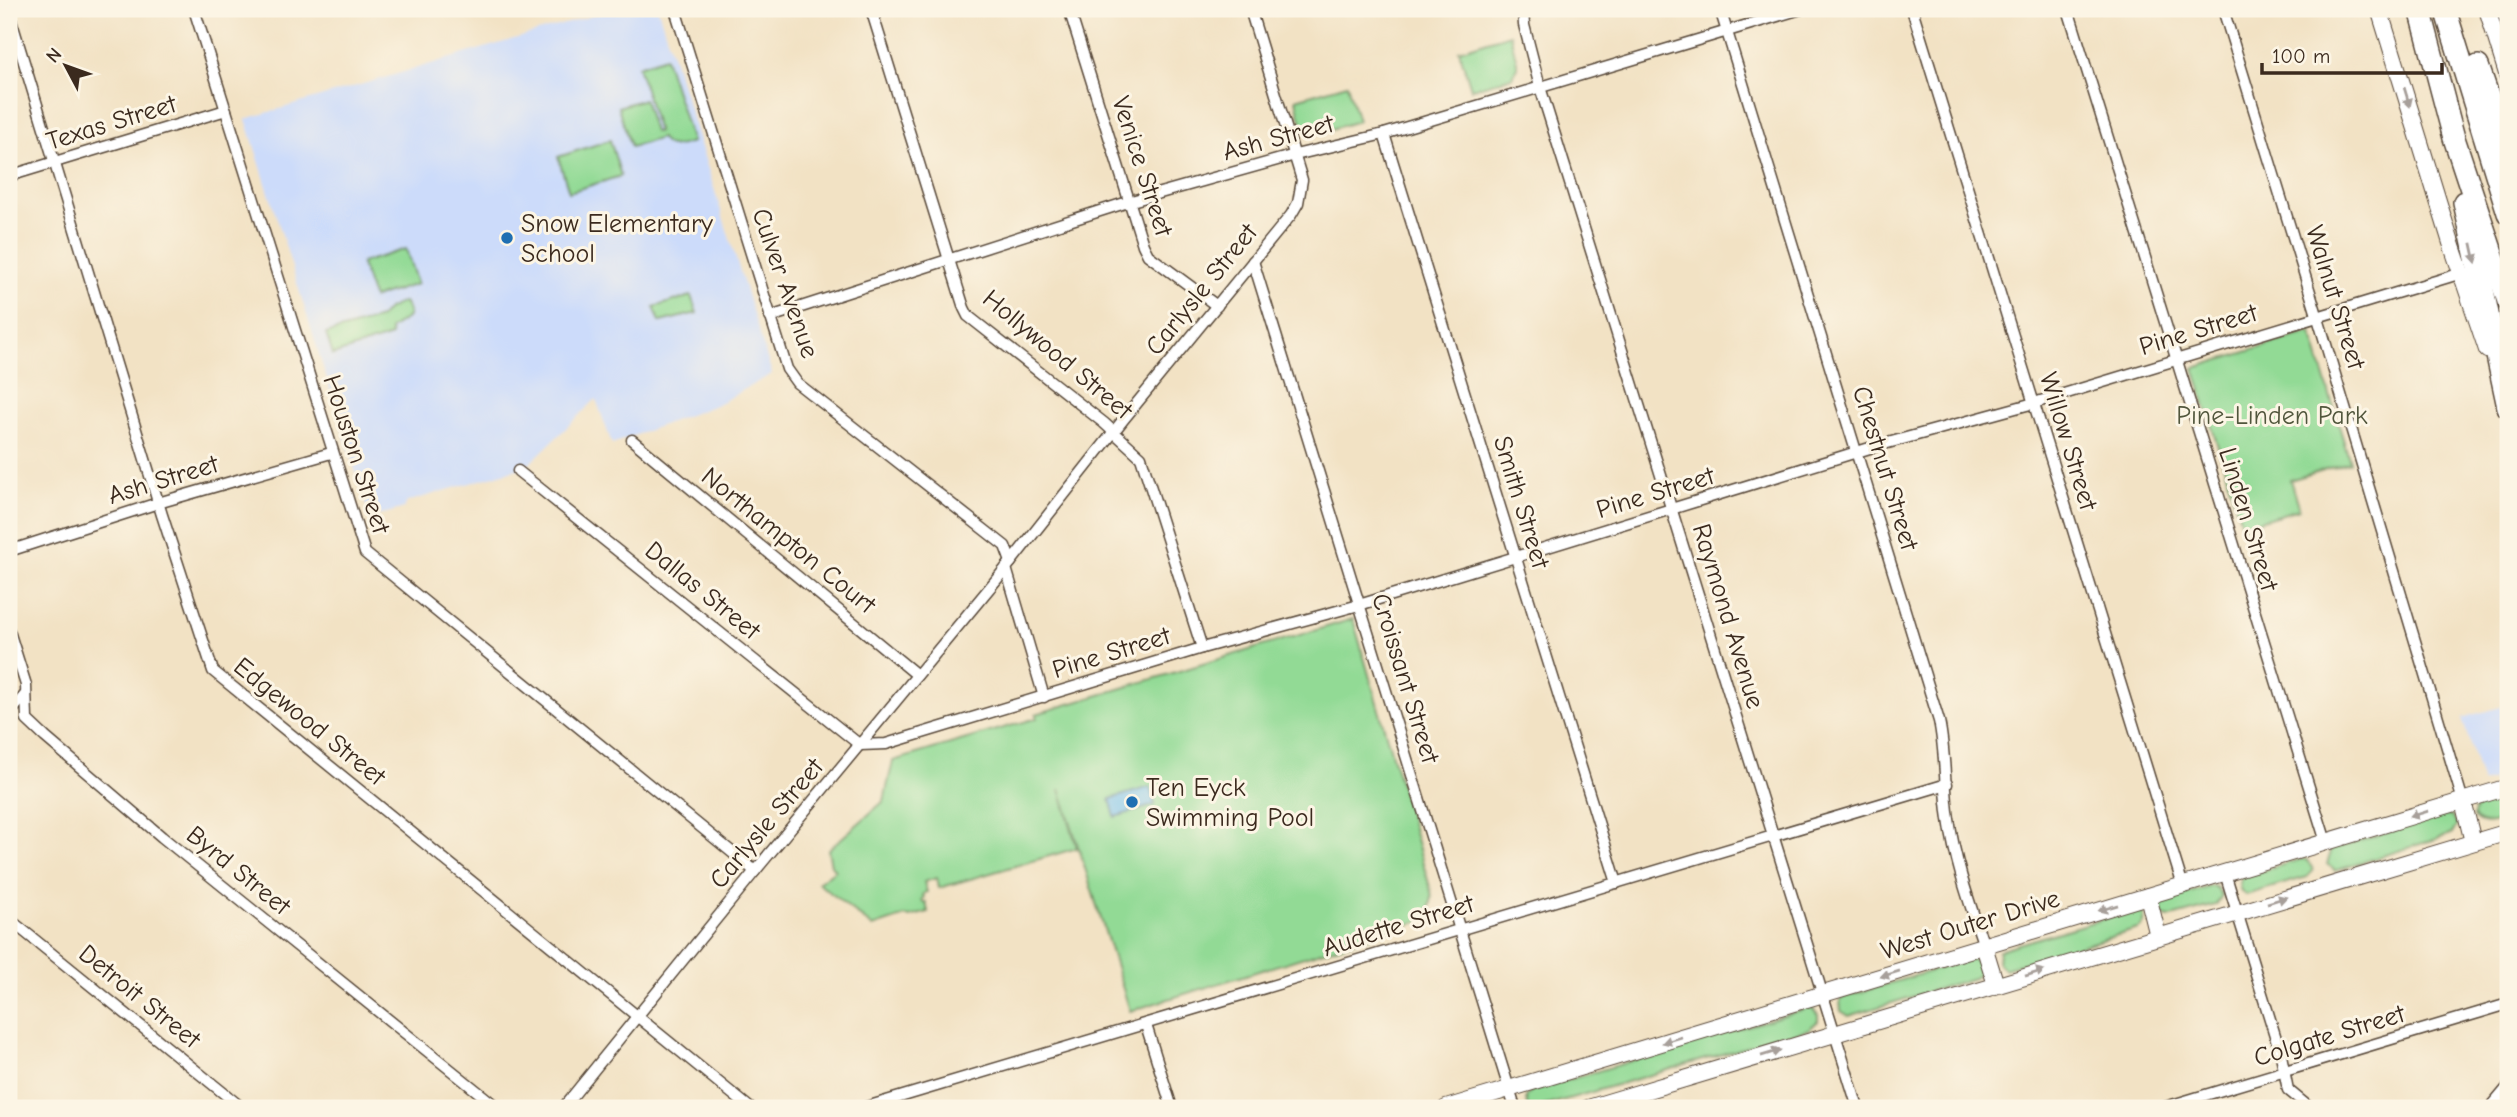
<svg xmlns="http://www.w3.org/2000/svg" width="2517" height="1117" font-family="'Comic Neue',sans-serif">
<style>
.built{fill:#ccdbfa}
.green{fill:#92da95;stroke:#66825a;stroke-width:2}
.water{fill:#72c0ed;stroke:#567586;stroke-width:2}
.lines{fill:none;stroke-linecap:round;stroke-linejoin:round}
.minor-casing{stroke:#564637;stroke-width:13}
.tertiary-casing{stroke:#564637;stroke-width:17}
.secondary-casing{stroke:#564637;stroke-width:18}
.motorway-casing{stroke:#564637;stroke-width:24}
.minor{stroke:#fff;stroke-width:10}
.tertiary{stroke:#fff;stroke-width:14}
.secondary{stroke:#fff;stroke-width:16}
.motorway{stroke:#fff;stroke-width:21}
.oneway{fill:#a79f9a}
.poi-dot{fill:#1f6fb2;stroke:#fcf5e5;stroke-width:2.5}
.labels{text-anchor:middle;stroke-width:6;stroke-linejoin:round;paint-order:stroke}
.street-label{font-size:26px;fill:#3b2a1e;stroke:#fcf5e5}
.poi-label{font-size:26px;fill:#3b2a1e;stroke:#fcf5e5;text-anchor:start}
.park-label{font-size:26px;fill:#51563c;stroke:#fcf5e5}
</style>
<rect width="100%" height="100%" fill="#fcf5e5"/>
<filter id="ink" filterUnits="userSpaceOnUse"><feTurbulence type="fractalNoise" baseFrequency=".0143" numOctaves="2"/><feDisplacementMap in="SourceGraphic" scale="14" xChannelSelector="R" yChannelSelector="G"/><feConvolveMatrix kernelMatrix="1 2 1 2 8 2 1 2 1" color-interpolation-filters="sRGB"/></filter>
<filter id="wash" filterUnits="userSpaceOnUse"><feTurbulence type="fractalNoise" baseFrequency=".00686" numOctaves="4" result="noise"/><feDisplacementMap in="SourceGraphic" scale="28" xChannelSelector="R" yChannelSelector="G"/><feGaussianBlur stdDeviation="1.57" result="paint"/><feColorMatrix in="noise" values="0 0 0 0 0 0 0 0 0 0 0 0 0 0 0 0 0 1.4 0 .05"/><feComposite in="paint" operator="in"/></filter>
<g filter="url(#wash)">
<rect width="100%" height="100%" fill="#f2e2c4"/>
<!-- built -->
<g class="built">
<polygon points="615,9 658,9 772,374 718,404 612,444 596,399 527,466 407,502 404,508 370,518 246,119"/>
<polygon points="2494,9 2508,9 2508,55"/>
<polygon points="2508,705 2508,776 2482,783 2462,718"/>
</g>
<!-- green -->
<g class="green">
<polygon points="1510,34 1518,67 1512,77 1471,89 1459,50"/>
<path d="M665 57 692 142C680 145 668 152 661 138L631 147 618 107 644 99 654 132H658L638 66Z"/>
<path d="M1347 84 1358 121 1315 134C1300 131 1299 112 1296 99Z"/>
<polygon points="610,140 621,176 569,192 558,157"/>
<polygon points="406,249 417,284 373,298 361,263"/>
<polygon points="691,296 697,313 660,322 654,307"/>
<polygon points="402,302 405,303 409,314 407,318 390,329 391,336 333,355 326,334 380,318 388,309"/>
<polygon points="2311,332 2350,462 2290,480 2299,509 2242,526 2194,368"/>
<path d="M1353 619 1431 891C1433 904 1429 912 1420 921L1130 1011 1060 789 1077 848 939 888 937 878 924 882 927 892 923 894 924 898 922 899 923 903 926 902 928 912 910 917 905 916 873 927 818 883 835 870 831 865 828 850 884 801 893 761 1037 718 1036 714Z"/>
<path d="M2508 794V818C2495 822 2483 829 2473 817 2473 800 2494 798 2508 794Z"/>
<polygon points="2447,815 2453,816 2457,825 2452,834 2335,871 2327,864 2332,849"/>
<path d="M2302 859 2308 860 2313 870 2307 877 2246 895C2238 890 2238 885 2242 877Z"/>
<polygon points="2212,886 2216,887 2222,895 2216,905 2168,918 2163,916 2160,911 2164,900"/>
<path d="M2133 910 2142 912C2145 919 2146 925 2138 929L2004 969 1998 963 1999 951 2005 948Z"/>
<path d="M1971 959 1978 961C1981 969 1981 973 1974 978L1849 1016 1841 1011 1840 1000 1844 997Z"/>
<polygon points="1811,1007 1818,1015 1818,1021 1809,1029 1537,1108 1530,1108 1527,1106 1526,1097 1531,1091"/>
</g>
<!-- water -->
<polygon class="water" points="1150,787 1155,805 1115,817 1110,799"/>
</g>
<g filter="url(#ink)">
<g class="lines">
<defs>
<g id="minor">
<polyline points="194,9 365,553 755,871"/>
<polyline points="675,9 787,369 797,383 1005,546 1011,562"/>
<polyline points="871,9 964,308 968,316 1104,423 1141,457 1202,648"/>
<polyline points="1069,9 1143,245 1148,255 1217,306"/>
<polyline points="1523,9 1524,25 1540,87 1858,1108"/>
<path d="M1720 9 1939 721C1946 754 1944 786 1949 819 1955 863 1970 904 1984 946"/>
<polyline points="1912,9 2183,886"/>
<polyline points="2068,9 2326,842"/>
<polyline points="2223,9 2321,328 2463,801"/>
<polyline points="9,13 162,515 213,671 750,1108"/>
<polyline points="1384,134 1617,883"/>
<polyline points="9,176 226,110"/>
<polyline points="1253,261 1515,1108"/>
<polyline points="770,317 1128,202 1295,155 1384,134 1801,9"/>
<polyline points="632,440 917,675"/>
<polyline points="518,471 860,745 886,744 1202,648 1359,605 1873,447 2034,403 2462,273"/>
<polyline points="9,551 158,503 331,453"/>
<polyline points="1006,568 1044,697"/>
<polyline points="9,631 26,685 27,720 45,737 162,837 498,1108"/>
<polyline points="9,714 25,695"/>
<polyline points="2225,873 2281,1055 2288,1090 2310,1108"/>
<polyline points="9,919 242,1108"/>
<polyline points="1146,1025 1172,1108"/>
<polyline points="563,1108 755,871 1011,562 1123,420 1291,215 1298,203 1302,180 1250,9"/>
<polyline points="863,1108 1947,784"/>
<polyline points="2162,1108 2508,1004"/>
</g>
<polyline id="tertiary" points="2493,1108 2508,1090"/>
<g id="secondary">
<polyline points="2379,9 2451,243 2487,350"/>
<polyline points="2487,9 2508,77"/>
<polyline points="2463,801 2473,842"/>
<polyline points="2148,896 2158,936"/>
<polyline points="1984,946 1996,985"/>
<polyline points="1446,1108 2508,787"/>
<polyline points="1588,1108 2508,832"/>
</g>
<g id="motorway">
<polyline points="2420,9 2454,138 2508,301"/>
<polyline points="2445,9 2508,213"/>
<polyline points="2478,66 2508,153"/>
<polyline points="2464,202 2508,407"/>
</g>
</defs>
<!-- minor casing -->
<use href="#minor" class="minor-casing"/>
<!-- tertiary casing -->
<use href="#tertiary" class="tertiary-casing"/>
<!-- secondary casing -->
<use href="#secondary" class="secondary-casing"/>
<!-- motorway casing -->
<use href="#motorway" class="motorway-casing"/>
<!-- minor -->
<use href="#minor" class="minor"/>
<!-- tertiary -->
<use href="#tertiary" class="tertiary"/>
<!-- secondary -->
<use href="#secondary" class="secondary"/>
<!-- motorway -->
<use href="#motorway" class="motorway"/>
</g>
<!-- one-way arrows -->
<defs><path id="oneway-solid" d="M-6-.8H1V-3.2L6.5 0L1 3.2V.8H-6Z" transform="scale(1.75)"/></defs>
<g class="oneway">
<use href="#oneway-solid" transform="translate(2407 97) rotate(73)"/>
<use href="#oneway-solid" transform="translate(2474 253) rotate(78)"/>
<use href="#oneway-solid" transform="translate(2419 814) rotate(163)"/>
<use href="#oneway-solid" transform="translate(2277 900) rotate(-17)"/>
<use href="#oneway-solid" transform="translate(2108 908) rotate(163)"/>
<use href="#oneway-solid" transform="translate(2035 973) rotate(-17)"/>
<use href="#oneway-solid" transform="translate(1890 974) rotate(163)"/>
<use href="#oneway-solid" transform="translate(1672 1040) rotate(163)"/>
<use href="#oneway-solid" transform="translate(1771 1053) rotate(-17)"/>
</g>
</g>
<!-- markers -->
<g class="poi-dot">
<circle cx="507" cy="238" r="7"/>
<circle cx="1132" cy="802" r="7"/>
</g>
<g class="labels">
<!-- street labels -->
<g class="street-label">
<text transform="translate(111 122) rotate(-17)" y="9">Texas Street</text>
<text transform="translate(1278 137) rotate(-15)" y="9">Ash Street</text>
<text transform="translate(1143 166) rotate(72)" y="9">Venice Street</text>
<text transform="translate(786 283) rotate(71)" y="9">Culver Avenue</text>
<text transform="translate(1201 289) rotate(-51)" y="9">Carlysle Street</text>
<text transform="translate(2336 297) rotate(73)" y="9">Walnut Street</text>
<text transform="translate(2198 329) rotate(-17)" y="9">Pine Street</text>
<text transform="translate(1058 354) rotate(40)" y="9">Hollywood Street</text>
<text transform="translate(2069 441) rotate(73)" y="9">Willow Street</text>
<text transform="translate(357 454) rotate(72)" y="9">Houston Street</text>
<text transform="translate(1886 468) rotate(73)" y="9">Chestnut Street</text>
<text transform="translate(163 479) rotate(-17)" y="9">Ash Street</text>
<text transform="translate(1655 492) rotate(-17)" y="9">Pine Street</text>
<text transform="translate(1522 502) rotate(73)" y="9">Smith Street</text>
<text transform="translate(2249 519) rotate(73)" y="9">Linden Street</text>
<text transform="translate(789 540) rotate(39)" y="9">Northampton Court</text>
<text transform="translate(703 590) rotate(39)" y="9">Dallas Street</text>
<text transform="translate(1729 616) rotate(73)" y="9">Raymond Avenue</text>
<text transform="translate(1111 652) rotate(-17)" y="9">Pine Street</text>
<text transform="translate(1406 678) rotate(73)" y="9">Croissant Street</text>
<text transform="translate(310 721) rotate(39)" y="9">Edgewood Street</text>
<text transform="translate(766 823) rotate(-50)" y="9">Carlysle Street</text>
<text transform="translate(239 870) rotate(39)" y="9">Byrd Street</text>
<text transform="translate(1970 924) rotate(-17)" y="9">West Outer Drive</text>
<text transform="translate(1398 925) rotate(-17)" y="9">Audette Street</text>
<text transform="translate(140 996) rotate(39)" y="9">Detroit Street</text>
<text transform="translate(2329 1035) rotate(-17)" y="9">Colgate Street</text>
</g>
<!-- poi labels -->
<g class="poi-label">
<text x="521" y="232">Snow Elementary<tspan x="521" dy="30">School</tspan></text>
<text x="1146" y="796">Ten Eyck<tspan x="1146" dy="30">Swimming Pool</tspan></text>
</g>
<!-- park labels -->
<g class="park-label">
<text x="2272" y="424">Pine-Linden Park</text>
</g>
</g>
<!-- margin -->
<rect width="2517" height="1117" fill="none" stroke="#fcf5e5" stroke-width="35"/>
<!-- north arrow -->
<g transform="translate(66 66) rotate(311)" stroke="#fcf5e5" stroke-width="5" paint-order="stroke">
<path d="M0-5L12 26L0 18L-12 26Z" fill="#3b2a1e"/>
<text y="-10" font-size="19" font-weight="bold" text-anchor="middle" fill="#3b2a1e">N</text>
</g>
<!-- scale -->
<path d="M2262 63v10h180v-10" fill="none" stroke="#3b2a1e" stroke-width="3.5"/>
<text x="2272" y="63" font-size="21" fill="#3b2a1e" stroke="#fcf5e5" stroke-width="5" paint-order="stroke">100 m</text>
</svg>
